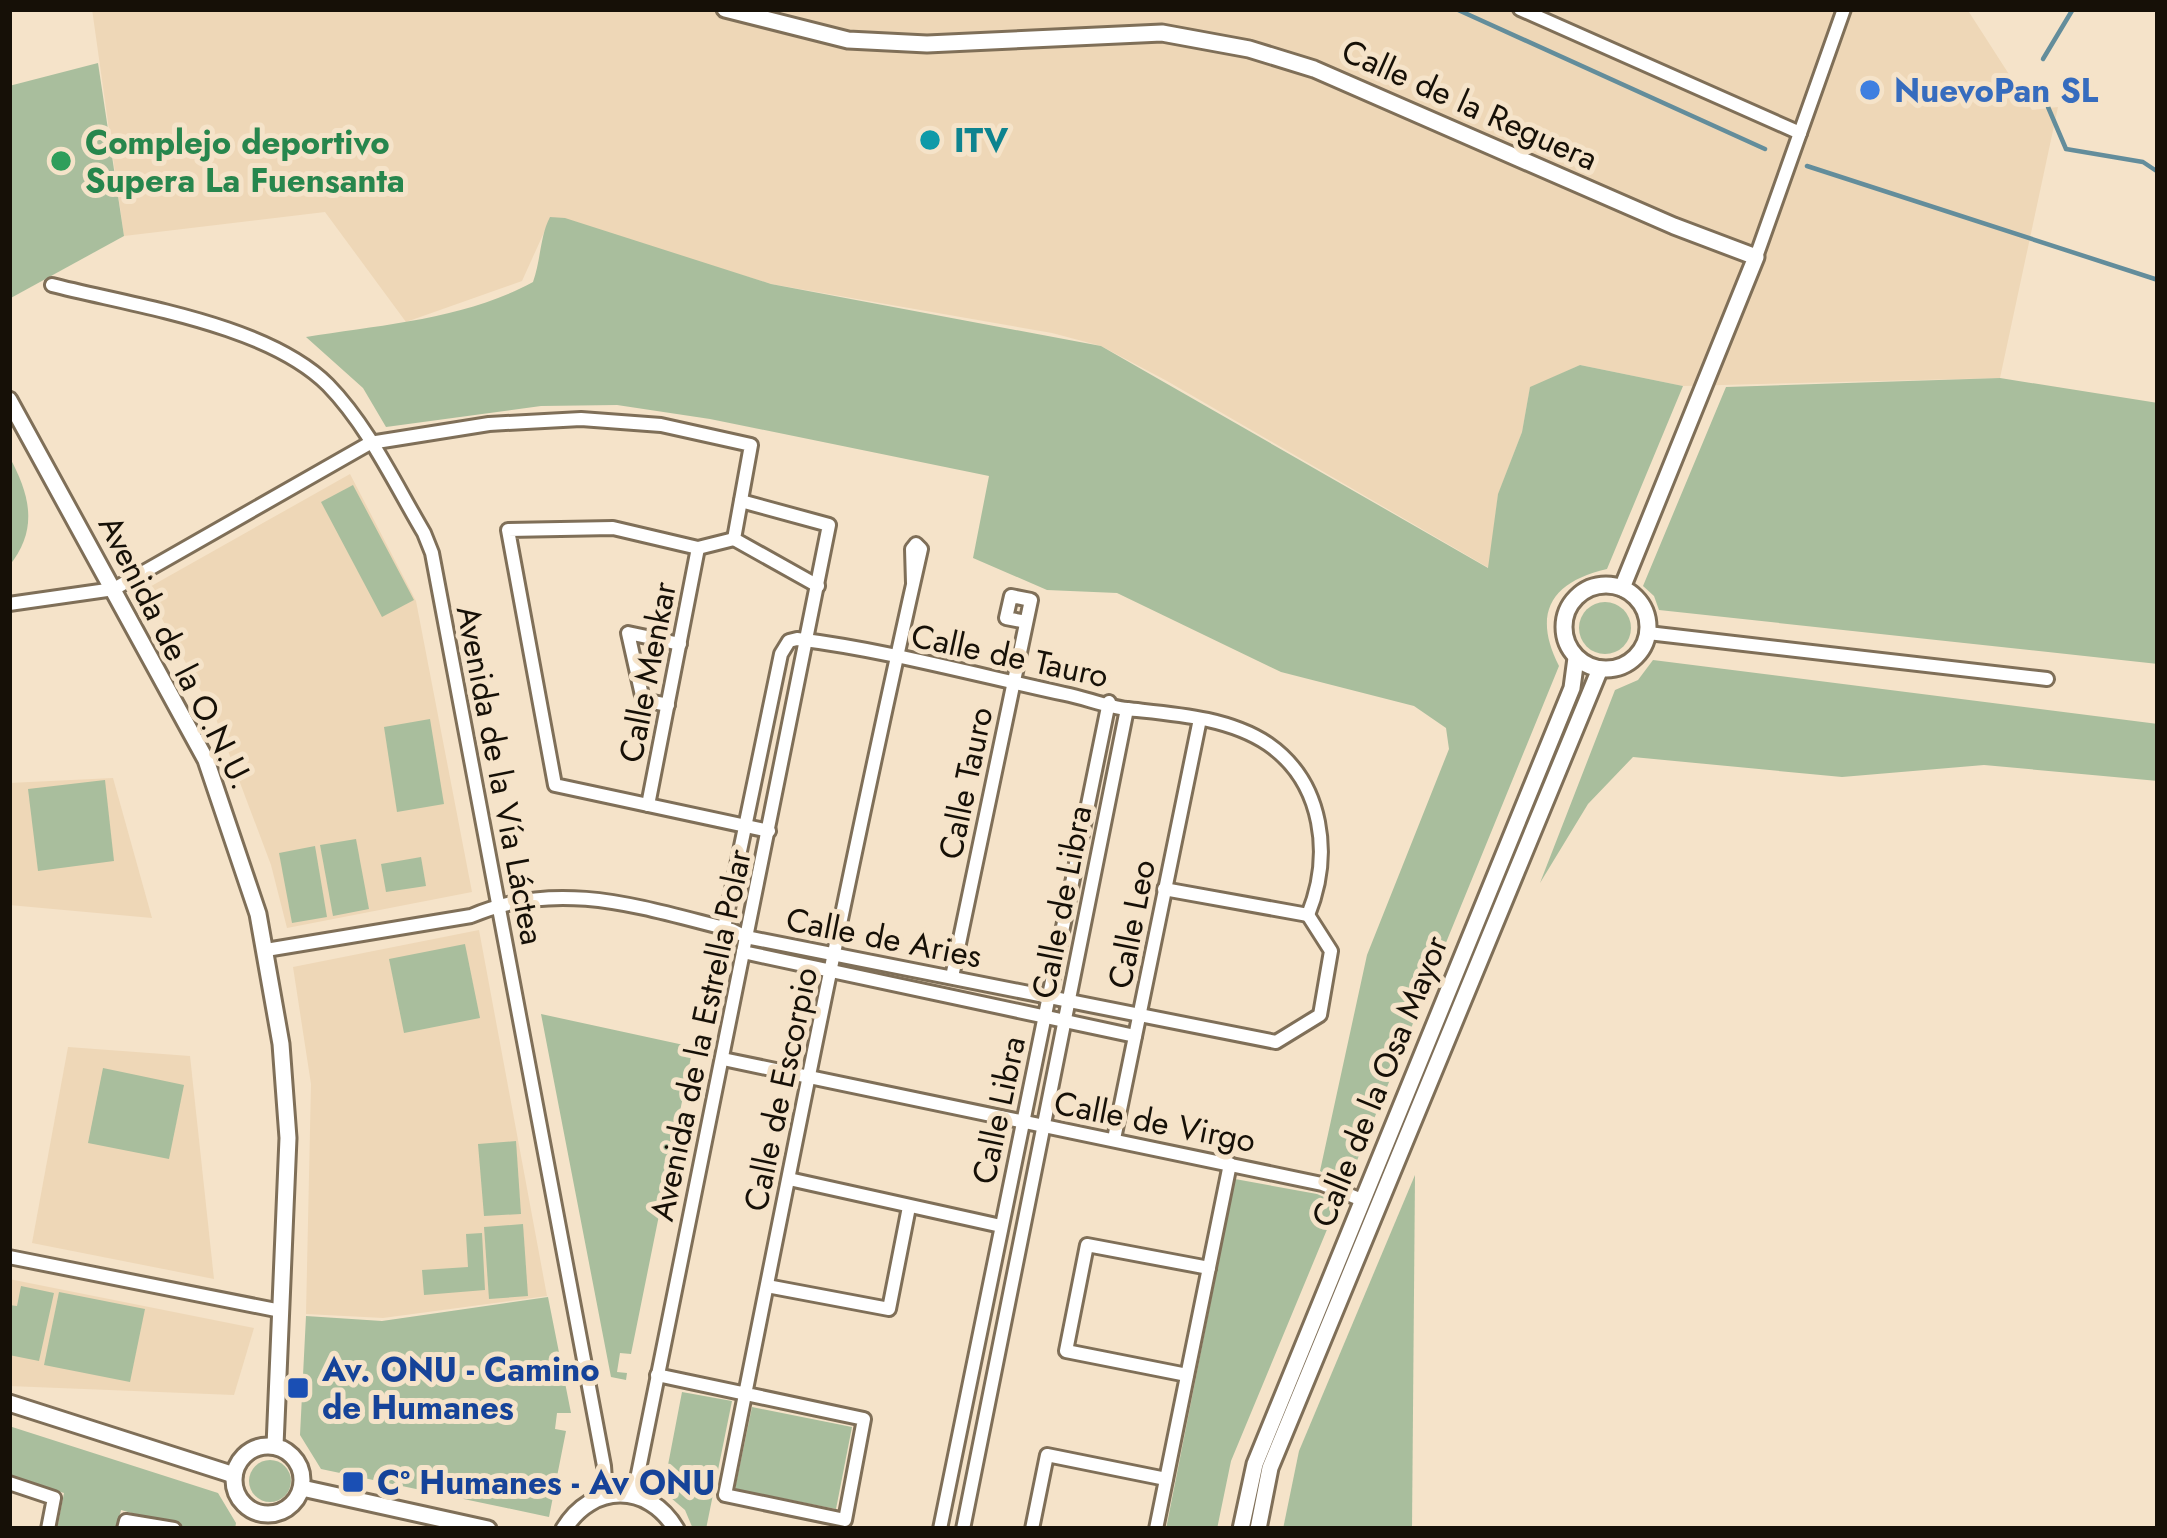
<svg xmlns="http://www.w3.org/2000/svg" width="2167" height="1538" font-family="Jost,sans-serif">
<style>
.built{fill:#eed7b7}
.green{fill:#a9be9d}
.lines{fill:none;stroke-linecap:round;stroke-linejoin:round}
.stream{stroke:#638d9b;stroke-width:4.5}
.minor-casing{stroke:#7f6f58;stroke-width:18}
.tertiary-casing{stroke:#7f6f58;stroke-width:21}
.minor{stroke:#fff;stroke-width:12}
.tertiary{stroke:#fff;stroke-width:15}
.shop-dot{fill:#3f7fe0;stroke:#f5e3c9;stroke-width:4.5}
.culture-dot{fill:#0f9aa8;stroke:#f5e3c9;stroke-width:4.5}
.leisure-dot{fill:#2e9e5b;stroke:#f5e3c9;stroke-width:4.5}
.transit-dot{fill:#1a4fb4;stroke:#f5e3c9;stroke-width:4.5}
.labels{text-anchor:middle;stroke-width:10;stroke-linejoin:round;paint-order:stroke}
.shop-label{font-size:33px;font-weight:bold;fill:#366cbe;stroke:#f5e3c9;text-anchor:start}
.street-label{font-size:33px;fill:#161007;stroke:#f5e3c9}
.culture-label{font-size:33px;font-weight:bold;fill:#0d838f;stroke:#f5e3c9;text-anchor:start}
.leisure-label{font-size:33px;font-weight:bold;fill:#27864d;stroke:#f5e3c9;text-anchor:start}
.transit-label{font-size:33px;font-weight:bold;fill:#164399;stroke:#f5e3c9;text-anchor:start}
</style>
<rect width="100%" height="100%" fill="#f5e3c9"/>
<!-- built -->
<g class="built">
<polygon points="92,9 1967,9 2032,110 2058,107 2000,378 1683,386 1580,365 1530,388 1522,432 1498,495 1489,568 1167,381 1101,346 1052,333 771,284 551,217 522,281 406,322 325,212 124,236"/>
<polygon points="350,474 416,601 472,892 287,928 271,865 216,719 146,589"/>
<polygon points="113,778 152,918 9,905 9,783"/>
<polygon points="479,930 547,1296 383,1318 306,1314 311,1084 293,967"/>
<polygon points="68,1047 190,1056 214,1279 32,1243"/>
<polygon points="9,1279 254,1328 234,1395 9,1386"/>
</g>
<!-- green -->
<g class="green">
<polygon points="98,63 124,236 9,299 9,86"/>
<path d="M550 217 565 218 771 284 1101 346 1488 568 1498 494 1522 432 1530 387 1580 365 1683 386 1607 569C1551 582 1532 613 1559 666L1347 1185 1320 1171 1367 955 1449 749 1446 728 1414 706 1281 672 1117 593 1047 590 973 558 989 476 710 419 617 405 541 406 386 427 363 388 306 337C380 325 466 319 533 282 541 259 540 236 550 217Z"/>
<polygon points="2000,378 2158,403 2158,664 1659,610 1654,596 1643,586 1726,387"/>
<path d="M9 456C30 495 39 529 9 566Z"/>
<polygon points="353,485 414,600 382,617 321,502"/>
<circle cx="1605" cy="628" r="26"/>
<polygon points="1653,660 2158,724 2158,781 1984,765 1842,777 1633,757 1588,804 1540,883 1615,690 1638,680"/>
<polygon points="430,719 444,804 397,812 384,727"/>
<polygon points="105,780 114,861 38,871 28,789"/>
<polygon points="356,839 369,909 333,916 320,845"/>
<polygon points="315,846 327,917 292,923 279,853"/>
<polygon points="421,857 426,886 386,892 381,864"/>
<polygon points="465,944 480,1018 404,1033 389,959"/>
<polygon points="541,1014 693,1047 631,1354 620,1353 617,1372 627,1373 626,1380 611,1377"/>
<polygon points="103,1068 184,1085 169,1159 88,1143"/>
<polygon points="516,1141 521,1214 484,1216 478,1144"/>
<polygon points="1415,1175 1412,1529 1283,1529 1299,1451"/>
<polygon points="1235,1179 1317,1194 1338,1203 1231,1461 1217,1529 1166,1529"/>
<polygon points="523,1224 528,1296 489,1299 484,1227"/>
<polygon points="482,1233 485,1290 424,1295 422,1270 468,1267 466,1234"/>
<polygon points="21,1286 54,1293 39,1361 9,1355 9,1305 17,1306"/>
<polygon points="59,1292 145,1309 130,1382 44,1365"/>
<polygon points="548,1297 571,1413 557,1413 555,1429 566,1431 549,1517 321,1469 300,1435 306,1316 382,1321"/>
<polygon points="682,1392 732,1401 706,1529 693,1529 685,1510 663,1491"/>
<polygon points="752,1407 852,1427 836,1509 735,1489"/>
<polygon points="9,1426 218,1493 236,1523 235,1529 189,1529 121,1510 117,1529 57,1529 64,1493 9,1476"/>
<circle cx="270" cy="1481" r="21"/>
</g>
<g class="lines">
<!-- stream -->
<g class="stream">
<polyline points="1456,9 1765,149"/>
<polyline points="2043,59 2073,9"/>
<polyline points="2048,107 2066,149 2143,162 2158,172"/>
<polyline points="1807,166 2158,280"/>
</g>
<defs>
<g id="minor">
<polyline points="1520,9 1800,133"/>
<polyline points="1756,257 1844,9"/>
<path d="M52 285C134 306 267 324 328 385 368 426 395 484 424 533L432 553 604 1466 606 1494"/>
<polyline points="734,539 698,548 613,528 508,530 555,785 769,831"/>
<polyline points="9,604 114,589 370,443 489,424 581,419 661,425 751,445 734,539 818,586"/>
<polyline points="1648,633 2047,679"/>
<polyline points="668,705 643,700 628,633 680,644"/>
<polyline points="648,805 698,548"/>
<polyline points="1164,889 1308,915"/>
<path d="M724 928 781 654 789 641 797 639C886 650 977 675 1065 694 1085 698 1108 707 1127 709 1172 714 1228 717 1268 744 1324 783 1332 856 1308 915"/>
<path d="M266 950 471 916C560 878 643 908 732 930L746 937 1276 1042 1320 1015 1331 951 1308 915"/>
<polyline points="743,952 1135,1036"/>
<polyline points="952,977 1031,600 1011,596 1006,618 1026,622"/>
<polyline points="723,1059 1322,1184 1362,1200"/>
<polyline points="1114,1139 1200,719"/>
<polyline points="789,1179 1001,1226"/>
<polyline points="9,1257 281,1311"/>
<polyline points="767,1286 889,1309 909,1207"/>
<path d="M657 1375 864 1419 845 1520 725 1495C788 1179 850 863 921 549L916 544 912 549 913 583"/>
<polyline points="1187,1375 1066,1351 1087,1245 1209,1268"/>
<polyline points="9,1483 54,1498 48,1529"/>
<polyline points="634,1494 829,525 741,501"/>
<polyline points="124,1529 126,1521 174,1529"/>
<polyline points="940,1529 1109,702"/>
<polyline points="963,1529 1127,709"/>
<polyline points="1032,1529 1047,1455 1166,1479"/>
<polyline points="1156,1529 1230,1164"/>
</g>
<g id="tertiary">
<polyline points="725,9 848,40 927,44 1162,33 1249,49 1314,69 1674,226 1756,257 1622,588"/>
<polyline points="9,400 206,760 258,914 281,1044 288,1138 275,1446"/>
<circle cx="1606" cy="627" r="42"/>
<polyline points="9,1403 234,1475"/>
<circle cx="268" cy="1480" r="34"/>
<polyline points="302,1488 488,1529"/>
<path d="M564 1529C592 1483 648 1482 676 1529"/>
<polyline points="1241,1529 1255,1464 1572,688 1576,658"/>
<polyline points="1258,1529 1270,1468 1600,669"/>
</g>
</defs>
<!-- minor casing -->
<use href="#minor" class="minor-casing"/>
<!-- tertiary casing -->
<use href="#tertiary" class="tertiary-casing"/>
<!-- minor -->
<use href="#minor" class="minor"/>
<!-- tertiary -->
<use href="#tertiary" class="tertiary"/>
</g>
<!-- markers -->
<circle class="shop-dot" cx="1870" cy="90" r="12"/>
<circle class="culture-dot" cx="930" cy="140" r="12"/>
<circle class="leisure-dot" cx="61" cy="161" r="12"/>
<g class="transit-dot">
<rect x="286" y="1376" width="24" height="24" rx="6"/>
<rect x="341" y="1470" width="24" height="24" rx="6"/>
</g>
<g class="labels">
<!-- shop labels -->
<g class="shop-label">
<text x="1894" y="102">NuevoPan SL</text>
</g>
<!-- street labels -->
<g class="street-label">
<text transform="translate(1470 104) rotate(24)" y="12">Calle de la Reguera</text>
<text transform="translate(177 652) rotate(63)" y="12">Avenida de la O.N.U.</text>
<text transform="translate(1010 655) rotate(12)" y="12">Calle de Tauro</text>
<text transform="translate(647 672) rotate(-79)" y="12">Calle Menkar</text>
<text transform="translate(501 775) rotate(79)" y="12">Avenida de la Vía Láctea</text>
<text transform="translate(965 783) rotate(-78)" y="12">Calle Tauro</text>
<text transform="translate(1061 902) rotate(-79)" y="12">Calle de Libra</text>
<text transform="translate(1131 924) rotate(-79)" y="12">Calle Leo</text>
<text transform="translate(884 937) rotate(11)" y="12">Calle de Aries</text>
<text transform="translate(700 1035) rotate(-78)" y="12">Avenida de la Estrella Polar</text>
<text transform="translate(1379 1081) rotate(-68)" y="12">Calle de la Osa Mayor</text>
<text transform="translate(780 1089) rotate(-78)" y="12">Calle de Escorpio</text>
<text transform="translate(998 1110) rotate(-78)" y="12">Calle Libra</text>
<text transform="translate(1155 1121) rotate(11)" y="12">Calle de Virgo</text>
</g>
<!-- culture labels -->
<g class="culture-label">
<text x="954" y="152">ITV</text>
</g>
<!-- leisure labels -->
<g class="leisure-label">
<text x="85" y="154">Complejo deportivo<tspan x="85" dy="38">Supera La Fuensanta</tspan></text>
</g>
<!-- transit labels -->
<g class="transit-label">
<text x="322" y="1381">Av. ONU - Camino<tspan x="322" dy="38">de Humanes</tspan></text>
<text x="377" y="1494">Cº Humanes - Av ONU</text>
</g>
</g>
<!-- border -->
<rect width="2167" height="1538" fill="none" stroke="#161007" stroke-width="24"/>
</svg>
